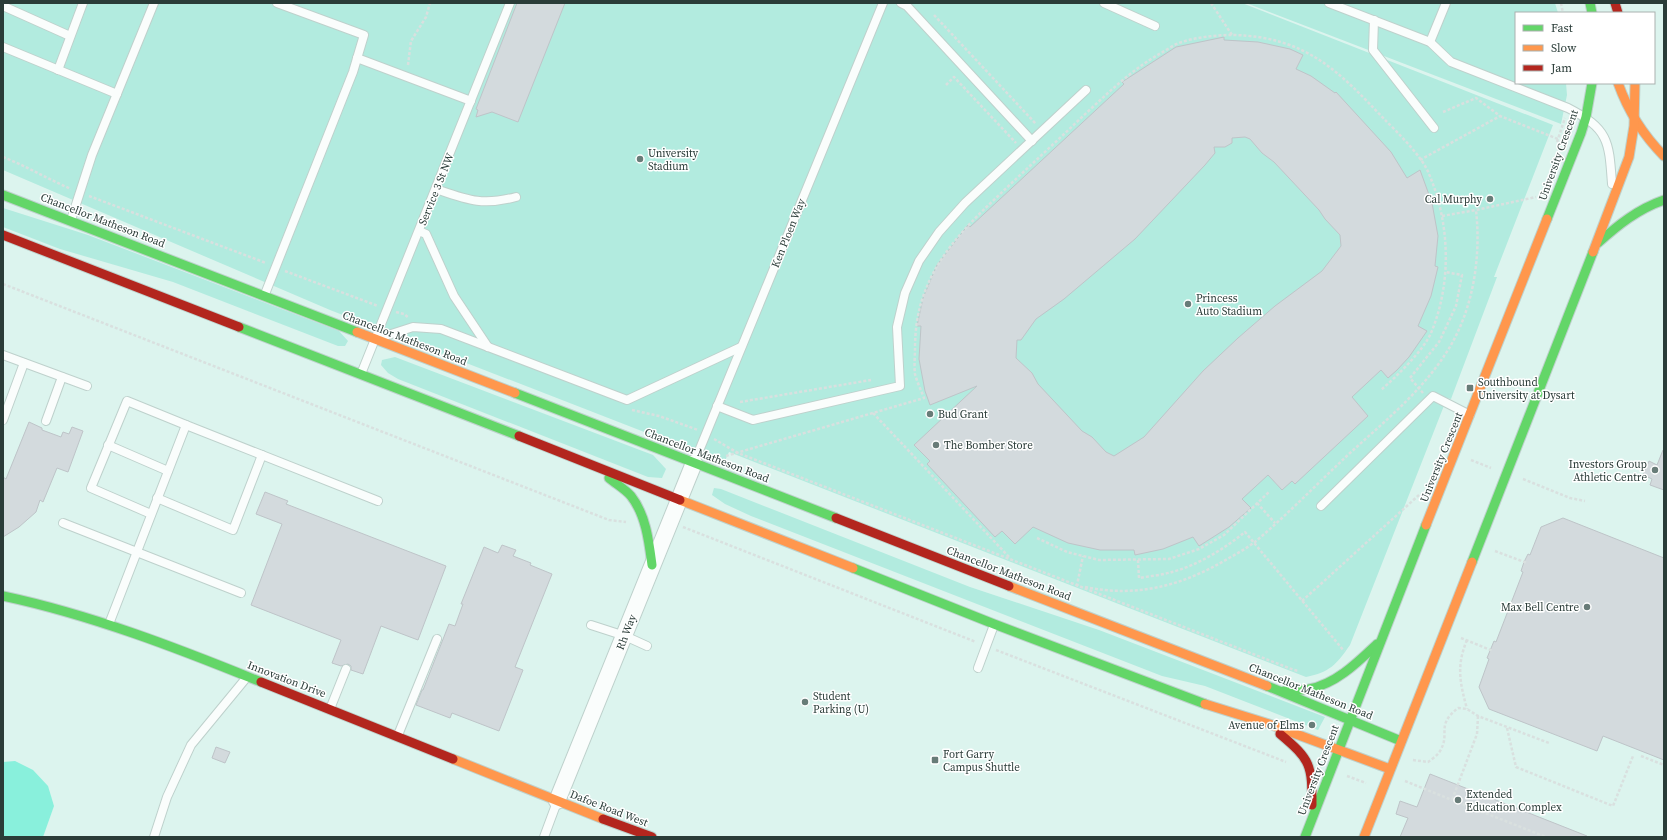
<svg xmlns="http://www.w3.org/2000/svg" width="1667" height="840" font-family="'Source Serif 4',serif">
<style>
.green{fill:#b2ebdf}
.water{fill:#89f0dc}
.building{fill:#d3dadd;stroke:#bec4c8;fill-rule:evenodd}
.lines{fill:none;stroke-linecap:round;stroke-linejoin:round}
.lane-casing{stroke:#bed1cc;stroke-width:10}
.street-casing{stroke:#bed1cc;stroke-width:18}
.fast-casing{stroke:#bed1cc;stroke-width:11}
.slow-casing{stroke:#bed1cc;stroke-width:11}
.jam-casing{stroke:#bed1cc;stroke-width:11}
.path{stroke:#d9e0df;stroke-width:2.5;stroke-dasharray:3 2;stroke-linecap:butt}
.lane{stroke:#fafdfc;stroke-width:8}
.street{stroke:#fafdfc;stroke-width:16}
.fast{stroke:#63d668;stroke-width:9}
.slow{stroke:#ff974d;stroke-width:9}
.jam{stroke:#b3261e;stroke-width:9}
.poi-dot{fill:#687c78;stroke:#fff;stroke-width:1.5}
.labels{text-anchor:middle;stroke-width:3;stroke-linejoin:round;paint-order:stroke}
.poi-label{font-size:11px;fill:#2a3c38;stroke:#fff;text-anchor:start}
.street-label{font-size:11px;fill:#2a3c38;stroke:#fff}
</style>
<rect width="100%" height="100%" fill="#dcf4ee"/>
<!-- green -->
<g class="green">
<path d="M3 3H1242L1553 125 1494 277H1497L1451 399 1447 398 1350 645C1336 665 1330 672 1306 677L729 452 724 463 330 310 3 170Z"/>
<polygon points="1246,3 1555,3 1558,13 1516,13 1516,83 1566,83 1567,95 1561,124"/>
<polygon points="3,208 88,235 339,331 348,341 345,346 338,346 173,282 60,249 3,227"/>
<polygon points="395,357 653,455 666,469 662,478 648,477 398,379 388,373 381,365 382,360"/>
<polygon points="714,488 721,489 970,587 1099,630 1325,717 1318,730 1205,686 1162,676 751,516 725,504 712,495"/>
</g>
<!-- water -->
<polygon class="water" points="15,761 33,770 48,786 54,806 43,837 3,837 3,762"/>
<!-- building -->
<g class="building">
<polygon points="517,3 565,3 518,122 492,112 476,117 478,110 476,109"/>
<path d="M1224 37V40L1258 42 1290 49 1303 55 1296 69 1311 76 1335 93 1336 92 1391 152 1407 178 1420 170 1432 203 1438 236 1435 266 1438 267 1431 296 1418 326 1427 331 1409 357 1397 370 1388 378 1381 370 1352 397 1368 416 1295 484 1292 481 1282 490 1268 475 1242 499 1251 508 1229 527 1199 546 1193 537 1163 549 1135 555 1134 550H1100L1068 543 1033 527 1015 544 1002 531 995 537 927 464 930 461 914 445 977 386 930 405 925 391 919 359 921 326H917L923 298 937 265 968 225 970 227 1124 84 1122 82 1176 47ZM1245 137 1250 139 1262 153 1274 162 1319 210 1325 219 1340 235 1341 246 1322 271 1275 306 1238 338 1203 371 1144 437 1114 456 1106 452 1092 437 1082 431 1038 384 1032 373 1016 358 1017 340H1021L1036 319 1064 299 1135 239 1205 165 1215 153 1214 147H1225L1232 143V138Z"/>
<polygon points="29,422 42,428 42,430 61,437 63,432 69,434 72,427 83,431 68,472 57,468 43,502 40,500 36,512 19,527 3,537 3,477 6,479"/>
<polygon points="1663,450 1664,451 1664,490 1650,485 1652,479 1643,475 1649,461 1657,465"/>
<polygon points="265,492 288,501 286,504 446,566 418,640 381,626 363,674 351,670 351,666 348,664 341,666 332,663 341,640 251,605 282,524 256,514"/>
<polygon points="1563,518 1664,558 1664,760 1603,736 1597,751 1489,709 1479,687 1489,659 1487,658 1494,641 1496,642 1523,572 1521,571 1524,562 1528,554 1530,555 1541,527"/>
<polygon points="502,545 516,550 513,556 531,563 530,565 552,574 515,667 523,670 499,731 452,713 450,718 416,705 422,690 423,690 449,624 455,626 463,604 461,604 484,547 498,553"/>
<polygon points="216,747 230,752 225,763 212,758"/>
<polygon points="1430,774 1587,836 1587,837 1400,837 1408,818 1396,814 1400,801 1417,807"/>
</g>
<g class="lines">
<defs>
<g id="lane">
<polyline points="901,3 907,6 1032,141"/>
<polyline points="1104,3 1155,26"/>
<path d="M1329 3 1430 42 1451 62 1568 108C1609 129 1609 141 1612 184"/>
<polyline points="3,6 70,36"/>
<polyline points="1374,20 1373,50 1434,128"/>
<polyline points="1430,42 1446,3"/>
<polyline points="3,47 117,94"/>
<polyline points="357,58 471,101"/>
<polyline points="58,70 83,3"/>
<path d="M436 189C468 200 482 206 516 197"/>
<polyline points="71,220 92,155 154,3"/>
<polyline points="419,231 426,234 454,296 488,347"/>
<polyline points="265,294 353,72 364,35 277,3"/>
<polyline points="382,337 413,327 441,329 627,400 741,347"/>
<polyline points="3,355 87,386"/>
<polyline points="361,374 510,3"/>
<polyline points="717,406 753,420 900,386 897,327 905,293 919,261 939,232 965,203 1086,90"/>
<polyline points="3,420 24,363"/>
<polyline points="46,421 62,377"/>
<polyline points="108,445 168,471"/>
<polyline points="694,463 883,3"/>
<polyline points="157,498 233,530 262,455"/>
<polyline points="1321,506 1433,396 1470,415"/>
<polyline points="151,514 91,488 127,401 186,425"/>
<polyline points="63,523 241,593"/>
<polyline points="109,624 186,425 378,501"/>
<polyline points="591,625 625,636 647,646"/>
<polyline points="978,668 994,625"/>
<polyline points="330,709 346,669"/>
<polyline points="398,735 437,639"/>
<polyline points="154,837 167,797 191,745 247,677"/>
<polyline points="544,837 557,802"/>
</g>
<polyline id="street" points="557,801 694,463"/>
<g id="fast">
<polyline points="1590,3 1592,13"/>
<polyline points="3,195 357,332"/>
<polyline points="1547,219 1581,133 1586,117 1592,83"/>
<path d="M1598 243C1618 225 1638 209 1664 200"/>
<polyline points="239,327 519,436"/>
<polyline points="515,393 836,518"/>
<path d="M609 478C616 484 625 489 631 496 646 515 649 542 652 565"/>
<polyline points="1472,562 1593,252"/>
<polyline points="853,568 994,624 1205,704"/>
<path d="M3 596C92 615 177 648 261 682"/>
<polyline points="1267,686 1401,741"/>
<path d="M1284 691C1292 690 1301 691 1309 689 1336 684 1358 662 1377 644"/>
<polyline points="1305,837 1426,525"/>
</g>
<g id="slow">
<path d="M1618 83C1628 111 1643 135 1664 156"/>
<polyline points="1593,252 1629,157 1634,126 1635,83"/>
<polyline points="357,332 515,393"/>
<polyline points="680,500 853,568"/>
<polyline points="1426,525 1547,219"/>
<polyline points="1009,586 1267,686"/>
<polyline points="1205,704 1269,724 1390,769"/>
<polyline points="453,759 603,819"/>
<polyline points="1364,837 1472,562"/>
</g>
<g id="jam">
<polyline points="1615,3 1618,13"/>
<polyline points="3,235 239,327"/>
<polyline points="519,436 680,500"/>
<polyline points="836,518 1009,586"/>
<polyline points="261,682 453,759"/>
<path d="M1280 734C1311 760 1312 765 1312 805"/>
<polyline points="603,819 652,837"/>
</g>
</defs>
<!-- lane casing -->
<use href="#lane" class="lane-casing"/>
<!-- street casing -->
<use href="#street" class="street-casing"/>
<!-- fast casing -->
<use href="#fast" class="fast-casing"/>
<!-- slow casing -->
<use href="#slow" class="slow-casing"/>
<!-- jam casing -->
<use href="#jam" class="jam-casing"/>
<!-- path -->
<g class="path">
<polyline points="1211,3 1232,35"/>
<polyline points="1561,3 1563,13"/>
<polyline points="934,15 1036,124"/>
<polyline points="408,65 411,41 426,17 430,3"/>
<polyline points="946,85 954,77 1016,143"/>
<polyline points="1443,112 1476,98 1500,116 1558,139"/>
<polyline points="1557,142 1565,118"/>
<path d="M3 157C26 166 48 179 71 189"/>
<polyline points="1420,160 1500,116"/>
<polyline points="89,196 266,263"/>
<polyline points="1442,216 1476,210"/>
<polyline points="285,271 378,306"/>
<polyline points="3,284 609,520 626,522"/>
<polyline points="396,312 404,314 409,318"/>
<polyline points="1423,393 1410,378 1439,342 1456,306 1462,275 1445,272"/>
<polyline points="740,402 871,380"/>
<polyline points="632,410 659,416 698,430"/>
<polyline points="873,413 1010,558"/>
<polyline points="714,439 738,453 1294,670 1299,671"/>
<path d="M726 456 924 398C921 390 917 382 915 374 914 366 915 356 915 348 915 281 951 240 997 197 1025 170 1054 144 1082 117 1107 94 1131 70 1161 53 1167 50 1173 45 1179 43 1196 37 1216 35 1234 35 1305 37 1338 70 1384 119 1398 133 1422 156 1429 174 1450 223 1452 283 1431 333 1423 351 1397 376 1381 390"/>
<polyline points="1471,460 1491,468"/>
<polyline points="1523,479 1570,498 1585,501"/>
<polyline points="1257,503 1275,523"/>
<polyline points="683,527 976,642"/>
<polyline points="1037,538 1067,552 1099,560 1169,559 1199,549 1224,535 1270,491"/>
<polyline points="1495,551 1527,563"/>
<path d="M1138 560 1139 578C1150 576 1162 575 1172 572 1198 565 1224 549 1245 532L1344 651"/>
<polyline points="1078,586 1077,585 1083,556"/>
<path d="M1085 587C1138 598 1184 585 1229 558 1238 553 1247 548 1255 542 1288 514 1319 482 1350 453 1386 420 1426 388 1451 345 1474 305 1481 255 1476 210L1536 197"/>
<polyline points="1302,601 1419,495"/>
<polyline points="1461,638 1493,651"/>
<path d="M1467 640C1456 666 1460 683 1467 709"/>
<polyline points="996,650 1286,762"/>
<polyline points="1478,716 1477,734 1452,800 1546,837"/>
<polyline points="1507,728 1516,767 1613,806 1633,756"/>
<polyline points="1641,756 1664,765"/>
<path d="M1413 760 1428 762C1432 759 1438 755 1440 751 1451 733 1435 726 1458 708L1467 709 1478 716 1549 743"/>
<polyline points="1347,776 1366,783"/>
<polyline points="1405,781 1452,800"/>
</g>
<!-- lane -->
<use href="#lane" class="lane"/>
<!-- street -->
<use href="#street" class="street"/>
<!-- fast -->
<use href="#fast" class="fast"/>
<!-- slow -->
<use href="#slow" class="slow"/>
<!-- jam -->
<use href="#jam" class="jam"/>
</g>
<!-- markers -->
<g class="poi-dot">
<circle cx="640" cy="159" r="4"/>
<circle cx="1490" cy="199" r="4"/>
<circle cx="1188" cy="304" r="4"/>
<rect x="1466" y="384" width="8" height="8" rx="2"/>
<circle cx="930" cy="414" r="4"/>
<circle cx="936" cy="445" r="4"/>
<circle cx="1655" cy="470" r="4"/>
<circle cx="1587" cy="607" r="4"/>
<circle cx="805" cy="702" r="4"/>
<circle cx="1312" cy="725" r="4"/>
<rect x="931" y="756" width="8" height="8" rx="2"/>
<circle cx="1458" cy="800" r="4"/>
</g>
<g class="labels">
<!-- poi labels -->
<g class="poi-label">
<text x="648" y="157">University<tspan x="648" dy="13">Stadium</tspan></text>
<text x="1482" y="203" text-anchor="end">Cal Murphy</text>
<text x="1196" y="302">Princess<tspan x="1196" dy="13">Auto Stadium</tspan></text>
<text x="1478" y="386">Southbound<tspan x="1478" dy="13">University at Dysart</tspan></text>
<text x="938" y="418">Bud Grant</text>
<text x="944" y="449">The Bomber Store</text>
<text x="1647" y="468" text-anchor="end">Investors Group<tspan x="1647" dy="13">Athletic Centre</tspan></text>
<text x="1579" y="611" text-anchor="end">Max Bell Centre</text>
<text x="813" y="700">Student<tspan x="813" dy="13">Parking (U)</tspan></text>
<text x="1304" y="729" text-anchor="end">Avenue of Elms</text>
<text x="943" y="758">Fort Garry<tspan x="943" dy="13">Campus Shuttle</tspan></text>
<text x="1466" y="798">Extended<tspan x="1466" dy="13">Education Complex</tspan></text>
</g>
<!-- street labels -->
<g class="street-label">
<text transform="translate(1558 155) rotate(-70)" y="4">University Crescent</text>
<text transform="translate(436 189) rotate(-68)" y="4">Service 3 St NW</text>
<text transform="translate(103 220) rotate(21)" y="4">Chancellor Matheson Road</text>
<text transform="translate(788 233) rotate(-68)" y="4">Ken Ploen Way</text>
<text transform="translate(405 338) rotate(21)" y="4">Chancellor Matheson Road</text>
<text transform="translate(707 455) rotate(21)" y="4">Chancellor Matheson Road</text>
<text transform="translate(1441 457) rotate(-68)" y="4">University Crescent</text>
<text transform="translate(1009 573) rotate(21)" y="4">Chancellor Matheson Road</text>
<text transform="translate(626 632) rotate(-69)" y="4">Rh Way</text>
<text transform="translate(287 679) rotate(21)" y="4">Innovation Drive</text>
<text transform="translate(1311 691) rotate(22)" y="4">Chancellor Matheson Road</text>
<text transform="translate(1318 770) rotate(-69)" y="4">University Crescent</text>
<text transform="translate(609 808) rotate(21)" y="4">Dafoe Road West</text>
</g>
</g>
<!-- border -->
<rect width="1667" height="840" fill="none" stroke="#2a3c38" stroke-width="8"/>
<!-- legend -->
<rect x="1515" y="12" width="140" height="72" fill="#ffffff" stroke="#aab1af"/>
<rect x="1523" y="25" width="20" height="6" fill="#63d668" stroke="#aab1af"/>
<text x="1551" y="32" font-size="12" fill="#2a3c38">Fast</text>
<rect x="1523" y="45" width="20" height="6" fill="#ff974d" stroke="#aab1af"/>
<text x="1551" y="52" font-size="12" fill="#2a3c38">Slow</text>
<rect x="1523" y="65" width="20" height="6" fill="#b3261e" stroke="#aab1af"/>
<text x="1551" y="72" font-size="12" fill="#2a3c38">Jam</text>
</svg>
